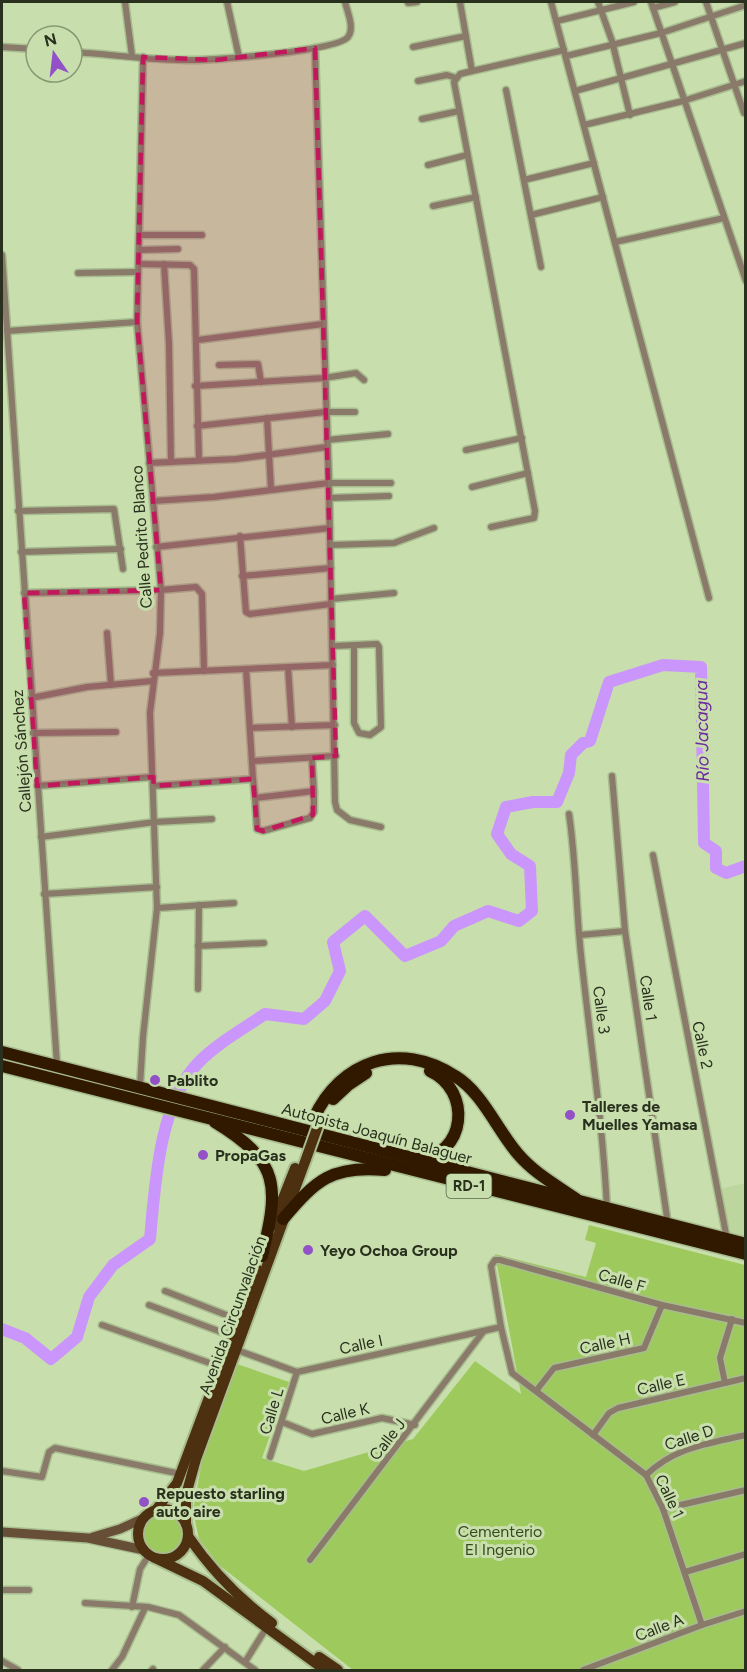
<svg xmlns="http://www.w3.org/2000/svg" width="747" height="1672" font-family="Figtree,sans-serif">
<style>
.built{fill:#bdd69d}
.green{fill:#9ec95c}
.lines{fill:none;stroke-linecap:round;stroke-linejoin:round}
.river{stroke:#cb96fb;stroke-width:12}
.street-casing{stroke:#a8bc90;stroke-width:9}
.secondary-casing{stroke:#a8bc90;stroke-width:12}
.primary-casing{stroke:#a8bc90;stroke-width:14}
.highway-casing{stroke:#a8bc90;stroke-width:15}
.street{stroke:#8a7a69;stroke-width:6}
.secondary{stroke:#664f36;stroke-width:9}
.primary{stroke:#4c3010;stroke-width:10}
.highway{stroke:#311900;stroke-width:12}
.primary-bridge-casing{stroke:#a8bc90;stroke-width:14;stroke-linecap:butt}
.primary-bridge{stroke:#4c3010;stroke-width:10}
.marked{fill:#c2185b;fill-opacity:0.2;stroke:#c2185b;stroke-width:4.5;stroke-dasharray:12 8;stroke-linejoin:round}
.poi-dot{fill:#9251c6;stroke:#c8dfad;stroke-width:2}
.labels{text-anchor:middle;stroke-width:6;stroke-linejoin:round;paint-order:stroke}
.shield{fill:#c8dfad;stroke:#596549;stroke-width:1.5}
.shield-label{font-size:15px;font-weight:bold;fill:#29311e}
.street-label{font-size:16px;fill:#29311e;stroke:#c8dfad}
.poi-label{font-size:16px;font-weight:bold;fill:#29311e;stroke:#c8dfad;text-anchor:start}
.park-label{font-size:16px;fill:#384a1d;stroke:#c8dfad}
.water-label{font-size:18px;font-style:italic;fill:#6e2a9e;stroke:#c8dfad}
</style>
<rect width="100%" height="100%" fill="#c8dfad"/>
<!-- built -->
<polygon class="built" points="745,1183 745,1238 731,1235 720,1189"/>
<!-- green -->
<g class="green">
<polygon points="589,1225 745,1265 745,1670 353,1670 219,1565 199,1539 193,1511 202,1461 237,1364 289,1382 262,1458 304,1471 413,1439 475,1361 521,1394 495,1254 586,1277 596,1243 585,1240"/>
<circle cx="163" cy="1535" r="21"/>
</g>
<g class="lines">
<!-- river -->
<path class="river" d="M2 1329 25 1338 51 1359 77 1337 89 1297 113 1265 150 1239C155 1185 159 1104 198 1063 216 1044 243 1029 265 1014L304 1019 325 1001 340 971 333 942 365 916 405 956 441 941 454 926 488 911 519 921 532 911 530 866 511 854 497 834 506 807 533 802H557L569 773 571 755 583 743 590 741 609 682 663 665 701 667 704 843 716 851V868L726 873 746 866"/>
<defs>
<g id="street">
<polyline points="125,2 132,56"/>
<polyline points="227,2 239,57"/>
<polyline points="460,2 472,71"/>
<polyline points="551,2 709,598"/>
<polyline points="598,2 612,41 630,115"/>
<polyline points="651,2 746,281"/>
<polyline points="706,2 744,113"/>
<polyline points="408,3 417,2"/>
<polyline points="653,8 675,2"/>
<polyline points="557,21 634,2"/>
<polyline points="2,47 36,49"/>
<polyline points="413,47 466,36"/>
<polyline points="315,48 329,483 335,802 337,810 350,820 381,827"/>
<path d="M72 52C110 54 148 60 187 60 209 61 338 51 348 37 355 28 347 11 345 2"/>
<polyline points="566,56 661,33 746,5"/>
<polyline points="418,81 447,75 456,78"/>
<polyline points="506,90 541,267"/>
<polyline points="575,91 746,43"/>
<polyline points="422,119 459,111"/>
<polyline points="584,125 683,101 746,81"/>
<polyline points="428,165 467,155"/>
<polyline points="524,180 594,163"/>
<polyline points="433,206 476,197"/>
<polyline points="531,215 603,197"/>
<polyline points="139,235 202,235"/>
<polyline points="615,242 724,218"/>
<polyline points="139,250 178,249"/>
<polyline points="2,255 57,1065"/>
<polyline points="139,264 190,265 194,269 199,460"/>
<polyline points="164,264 169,344 171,462"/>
<polyline points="78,273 137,272"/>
<polyline points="7,331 137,322"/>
<polyline points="198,340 323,324"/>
<polyline points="219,365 258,364 261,382"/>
<polyline points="195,386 324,378 356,373 364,380"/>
<polyline points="267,418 271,489"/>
<polyline points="197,426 325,412 355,412"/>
<polyline points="327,440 388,434"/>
<polyline points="466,450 522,438"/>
<polyline points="149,463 236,459 327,447"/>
<polyline points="472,487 528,473"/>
<polyline points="329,498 389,496"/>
<polyline points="153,501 214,497 329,483 391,483"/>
<polyline points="18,511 114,509 123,569"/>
<polyline points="491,527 529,519 534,518 535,511 454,82 460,74 468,72 564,50"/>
<polyline points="240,536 246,612 250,614 331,604"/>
<polyline points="331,545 394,543 434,528"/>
<polyline points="156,547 330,528"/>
<polyline points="21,552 121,549"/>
<polyline points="242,576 331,568"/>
<polyline points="24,593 161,590 196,587 202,594 204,671"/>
<polyline points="331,599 394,593"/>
<polyline points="107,633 111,685"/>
<polyline points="333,646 377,644 379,647 381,727 370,735 359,733 354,723 354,645"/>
<polyline points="288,667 292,727"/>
<polyline points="153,673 333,665"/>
<polyline points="31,698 87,687 153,681"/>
<polyline points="250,728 335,725"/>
<polyline points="33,733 116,732"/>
<polyline points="252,761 336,756"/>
<polyline points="612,776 625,931 668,1224"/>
<polyline points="253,779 255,798 314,791 312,758"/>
<polyline points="37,786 153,777"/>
<polyline points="154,786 253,779 246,669"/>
<polyline points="255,798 257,829 263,831 310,818 314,812 314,791"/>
<path d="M569 814C576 861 576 908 581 955 590 1040 603 1124 607 1209"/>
<polyline points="41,837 155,822 212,819"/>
<polyline points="653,855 727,1239"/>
<polyline points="44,894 157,887"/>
<polyline points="157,908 234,903"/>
<polyline points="580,935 625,931"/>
<polyline points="198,946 264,943"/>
<polyline points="198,989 199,905"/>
<polyline points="140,1086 143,1037 157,908 150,713 160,633 161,590 137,322 143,57"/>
<polyline points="165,1291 239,1320"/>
<polyline points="149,1305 232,1336"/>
<polyline points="102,1325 221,1367"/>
<polyline points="234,1349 297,1372 501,1327"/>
<polyline points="725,1383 720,1358 732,1319"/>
<polyline points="536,1391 554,1368 644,1348 662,1305"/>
<polyline points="282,1422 312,1434 382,1418 415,1425"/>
<polyline points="593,1435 609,1413 618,1408 746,1378"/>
<polyline points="270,1457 297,1372"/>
<polyline points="2,1471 42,1477 49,1452 55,1448 181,1474"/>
<path d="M646 1475C675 1447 707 1444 746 1435"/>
<polyline points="663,1509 746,1490"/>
<polyline points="310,1560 483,1332"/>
<polyline points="685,1572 746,1554"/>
<polyline points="2,1590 29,1590"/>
<polyline points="85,1603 148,1607 179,1615 255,1670"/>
<polyline points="132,1607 140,1569 149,1555"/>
<polyline points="702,1625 663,1509 646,1475 512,1373 501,1327 491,1266 495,1260 500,1260 662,1305 746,1323"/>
<polyline points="2,1661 18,1670"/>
<polyline points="245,1662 267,1627"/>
<polyline points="112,1670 122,1657 145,1608"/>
<polyline points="152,1670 153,1669"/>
<polyline points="203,1670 225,1647"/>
<polyline points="583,1670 702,1625 746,1611"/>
</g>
<g id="secondary">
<polyline points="2,1532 88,1538 144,1550"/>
<polyline points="93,1537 120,1529 144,1518"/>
</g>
<g id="primary">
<polyline points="272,1226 295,1168"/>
<circle cx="163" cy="1534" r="25"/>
<polyline points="155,1511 177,1483 257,1269"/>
<polyline points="186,1523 186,1495 196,1459 306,1159"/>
<path d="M188 1536C212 1571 238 1598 272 1623"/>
<polyline points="155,1558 203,1581 325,1670"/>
<polyline points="319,1657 338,1670"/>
</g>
<g id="highway">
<polyline points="2,1052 746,1244"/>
<path d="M2 1066C250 1127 497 1193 746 1254"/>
<polyline points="333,1099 348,1085 366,1073"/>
<path d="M314 1118C340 1061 400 1040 455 1076 483 1093 497 1130 518 1154 534 1173 556 1185 576 1199"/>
<path d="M215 1122C281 1162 279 1187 262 1256"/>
<path d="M417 1159C467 1156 472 1090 430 1071"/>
<path d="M283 1219C316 1180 332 1165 385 1170"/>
</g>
</defs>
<!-- street casing -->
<use href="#street" class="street-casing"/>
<!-- secondary casing -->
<use href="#secondary" class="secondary-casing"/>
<!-- primary casing -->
<use href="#primary" class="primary-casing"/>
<!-- highway casing -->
<use href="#highway" class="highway-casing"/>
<!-- street -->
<use href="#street" class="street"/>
<!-- secondary -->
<use href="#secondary" class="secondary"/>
<!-- primary -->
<use href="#primary" class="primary"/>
<!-- highway -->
<use href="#highway" class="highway"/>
<defs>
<polyline id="primary-bridge" points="306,1159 320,1120"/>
</defs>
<!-- primary-bridge casing -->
<use href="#primary-bridge" class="primary-bridge-casing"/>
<!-- primary-bridge -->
<use href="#primary-bridge" class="primary-bridge"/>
</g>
<!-- marked area -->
<path class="marked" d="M315 48 336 756 312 758 313 815 263 831 257 829 253 779 154 786 153 777 37 786 24 593 161 590 137 322 143 57 216 60Z"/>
<!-- markers -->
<g class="poi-dot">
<circle cx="155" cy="1080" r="6"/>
<circle cx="570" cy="1115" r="6"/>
<circle cx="203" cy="1155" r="6"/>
<circle cx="308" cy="1250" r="6"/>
<circle cx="144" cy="1502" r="6"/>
</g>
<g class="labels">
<!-- shield labels -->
<rect class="shield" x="446.5" y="1174" width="45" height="24" rx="4.5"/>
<g class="shield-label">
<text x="469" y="1191">RD-1</text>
</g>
<!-- street labels -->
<g class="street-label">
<text transform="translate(141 537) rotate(-94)" y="6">Calle Pedrito Blanco</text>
<text transform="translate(21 751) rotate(-94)" y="6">Callejón Sánchez</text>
<text transform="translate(649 998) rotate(82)" y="6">Calle 1</text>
<text transform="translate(602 1010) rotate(83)" y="6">Calle 3</text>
<text transform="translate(703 1045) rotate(78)" y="6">Calle 2</text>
<text transform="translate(377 1133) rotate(15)" y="6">Autopista Joaquín Balaguer</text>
<text transform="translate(622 1280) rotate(16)" y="6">Calle F</text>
<text transform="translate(232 1315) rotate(-70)" y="6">Avenida Circunvalación</text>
<text transform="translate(605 1343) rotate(-12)" y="6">Calle H</text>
<text transform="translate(361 1344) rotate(-12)" y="6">Calle I</text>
<text transform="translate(661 1384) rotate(-13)" y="6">Calle E</text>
<text transform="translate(271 1411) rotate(-73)" y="6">Calle L</text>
<text transform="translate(345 1413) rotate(-13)" y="6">Calle K</text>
<text transform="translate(689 1437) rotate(-18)" y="6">Calle D</text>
<text transform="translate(387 1439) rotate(-52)" y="6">Calle J</text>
<text transform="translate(670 1496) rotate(65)" y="6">Calle 1</text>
<text transform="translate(659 1627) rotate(-21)" y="6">Calle A</text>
</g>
<!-- poi labels -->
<g class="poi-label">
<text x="167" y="1086">Pablito</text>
<text x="582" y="1112">Talleres de<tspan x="582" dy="18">Muelles Yamasa</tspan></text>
<text x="215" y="1161">PropaGas</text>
<text x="320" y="1256">Yeyo Ochoa Group</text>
<text x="156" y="1499">Repuesto starling<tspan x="156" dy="18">auto aire</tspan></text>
</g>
<!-- park labels -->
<g class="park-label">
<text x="500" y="1537">Cementerio<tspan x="500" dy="18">El Ingenio</tspan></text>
</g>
<!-- water labels -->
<g class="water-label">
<text transform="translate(702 731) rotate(-91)" y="6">Río Jacagua</text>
</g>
</g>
<!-- border -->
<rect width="747" height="1672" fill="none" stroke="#29311e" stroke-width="6"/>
<!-- north arrow -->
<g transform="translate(54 54) rotate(346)"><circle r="28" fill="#c8dfad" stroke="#889974" stroke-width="1.5"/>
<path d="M0-4.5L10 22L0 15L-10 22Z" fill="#9251c6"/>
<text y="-9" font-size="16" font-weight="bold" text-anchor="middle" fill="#29311e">N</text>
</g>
</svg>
